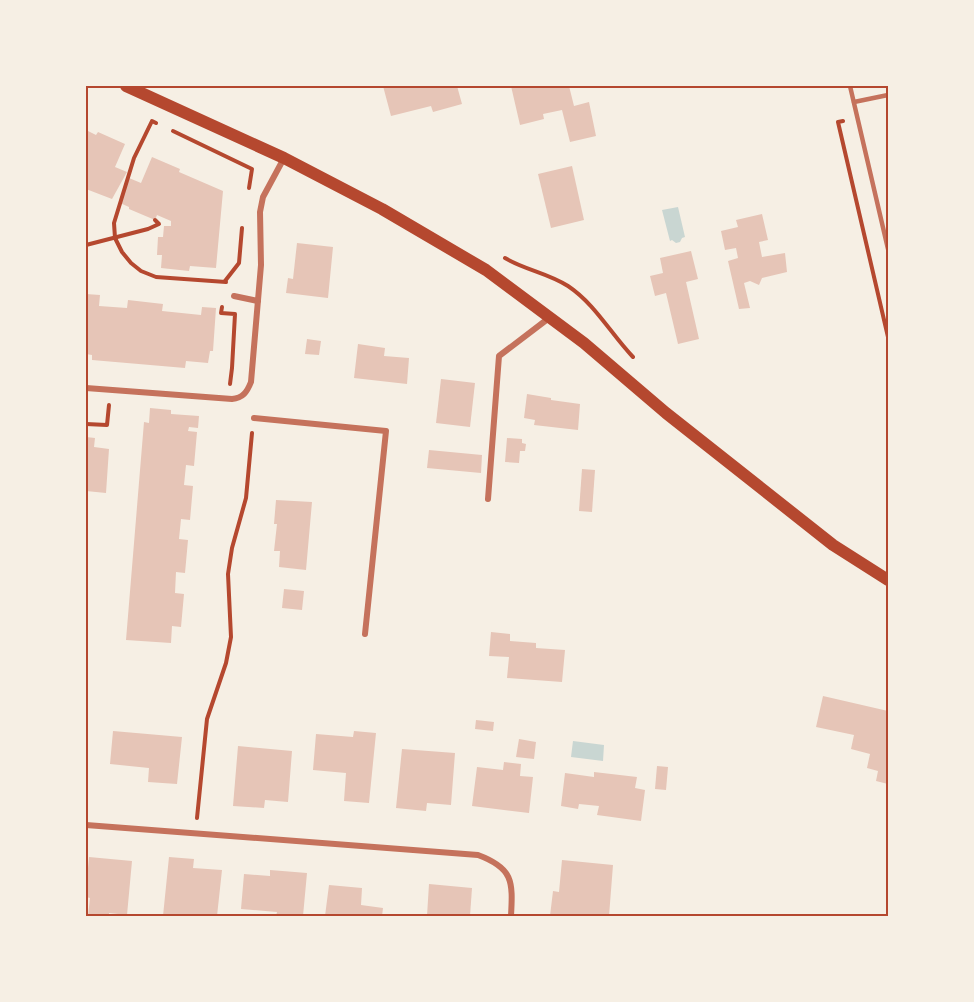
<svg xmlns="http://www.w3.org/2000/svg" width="974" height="1002" font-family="'Source Sans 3',sans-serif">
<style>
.water{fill:#c9d6d2}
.building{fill:#e6c5b7}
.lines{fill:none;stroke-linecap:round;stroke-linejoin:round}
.path{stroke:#b5482f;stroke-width:4}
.service{stroke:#c5725c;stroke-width:4.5}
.minor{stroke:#c5725c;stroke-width:6}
.secondary{stroke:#b5482f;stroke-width:12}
.neatline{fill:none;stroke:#b5482f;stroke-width:2}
</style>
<rect width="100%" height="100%" fill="#f6efe4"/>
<!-- water -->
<g class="water">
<polygon points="678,207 685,237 682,238 680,242 676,243 672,240 670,241 662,210"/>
<polygon points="573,741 604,745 603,761 571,757"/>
</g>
<!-- building -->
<g class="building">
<polygon points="383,86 457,86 462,104 433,112 431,106 391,116"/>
<polygon points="511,86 569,86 574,106 589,102 596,136 570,142 562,110 543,114 544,119 520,125"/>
<polygon points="86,130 96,135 98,132 125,144 115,167 127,172 112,199 86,189"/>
<polygon points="152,157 180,169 179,172 223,191 216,268 190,266 189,271 161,268 162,255 157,255 158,237 163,237 164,226 171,226 171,221 157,215 155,220 129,209 129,207 120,203 129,178 141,183"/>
<polygon points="572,166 584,220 551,228 538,174"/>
<polygon points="762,214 768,240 759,242 762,257 785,253 787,272 762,278 759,285 750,281 744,283 750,308 739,309 728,261 738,258 736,248 725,250 721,231 738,227 736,220"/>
<polygon points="297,243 333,247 328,298 286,293 288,278 293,279"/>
<polygon points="691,251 698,279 686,282 699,339 678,344 666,293 655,296 650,276 663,273 660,258"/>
<polygon points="86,294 100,295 99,306 127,308 128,300 163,304 162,311 201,315 202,307 216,308 213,351 210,351 208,363 186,361 185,368 92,360 92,355 86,354"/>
<polygon points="307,339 321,341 319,355 305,354"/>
<polygon points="358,344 385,348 384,356 409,358 407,384 354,378"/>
<polygon points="441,379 475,383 470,427 436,423"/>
<polygon points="527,394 551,398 551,400 580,404 578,430 534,425 535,420 524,418"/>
<polygon points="150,408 171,410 171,414 199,416 198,428 189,427 188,431 197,432 194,466 186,465 184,485 193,486 190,520 181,519 179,539 188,540 185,573 176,572 175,593 184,594 181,627 172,626 171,643 126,640 144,422 149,423"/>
<polygon points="86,437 95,438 94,447 109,449 106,493 86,491"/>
<polygon points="507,438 522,439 522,443 526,444 525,451 520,451 519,463 505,462"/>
<polygon points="429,450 482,455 481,473 427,468"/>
<polygon points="582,469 595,470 592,512 579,511"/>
<polygon points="276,500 312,502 306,570 279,567 280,551 274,551 277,524 274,524"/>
<polygon points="284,589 304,591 302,610 282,608"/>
<polygon points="491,632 510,634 510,641 536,643 536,648 565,650 562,682 507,678 509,657 489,656"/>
<polygon points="823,696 888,711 888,784 876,781 878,771 867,768 870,754 851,749 854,735 816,727"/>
<polygon points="476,720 494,722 493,731 475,729"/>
<polygon points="113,731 182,737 177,784 148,782 149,768 110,764"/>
<polygon points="354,731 376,733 369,803 344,801 346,773 313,770 316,734 353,737"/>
<polygon points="519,739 536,742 534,759 516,757"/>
<polygon points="238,746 292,751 288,802 265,800 264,808 233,806"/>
<polygon points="402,749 455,753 451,805 427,803 426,811 396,808"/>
<polygon points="504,762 521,764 520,776 533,777 529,813 472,806 477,767 503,770"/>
<polygon points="657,766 668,767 666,790 655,789"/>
<polygon points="594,772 637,777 635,788 645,790 641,821 597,815 599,806 579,804 578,809 561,806 565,773 594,777"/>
<polygon points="89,857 132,861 127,915 109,913 109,916 88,916 90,898 86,897 86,879 87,879"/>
<polygon points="169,857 194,859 193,868 222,870 217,916 163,916"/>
<polygon points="562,860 613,865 609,916 550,916 553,891 559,892"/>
<polygon points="270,870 307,873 303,916 276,916 277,912 241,909 244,874 270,876"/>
<polygon points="429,884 472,888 470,916 427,916"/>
<polygon points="329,885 362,888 361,905 383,908 382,916 325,916"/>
</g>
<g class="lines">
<!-- path -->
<g class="path">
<polyline points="843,121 838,122 888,337"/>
<polyline points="156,123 152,121 134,158 114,223 115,238 122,252 131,263 141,271 156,277 226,282"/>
<polyline points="173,131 252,169 249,188"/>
<polyline points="86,245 148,229 159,224 155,220"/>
<path d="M505 258C525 270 548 273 568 286 595 304 611 334 633 357"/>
<polyline points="225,281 239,263 242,228"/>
<polyline points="222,307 221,313 235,314 232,368 230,384"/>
<polyline points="86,424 107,425 109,405"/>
<polyline points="197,818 207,719 226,663 231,637 228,574 232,548 246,498 252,433"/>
</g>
<!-- service -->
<g class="service">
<polyline points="850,86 888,249"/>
<polyline points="854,102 888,95"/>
</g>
<!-- minor -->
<g class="minor">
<polyline points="234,296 258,301"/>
<path d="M86 388 232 399C243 398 247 392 251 382L261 265 260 212 263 197 284 158"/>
<polyline points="254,418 386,431 365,634"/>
<polyline points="488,499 499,356 549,318"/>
<path d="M86 825 478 855C513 868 513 881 511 916"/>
</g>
<!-- secondary -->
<polyline class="secondary" points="126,86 284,158 382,209 486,270 584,343 666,413 833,545 888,580"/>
</g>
<!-- border -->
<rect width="974" height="1002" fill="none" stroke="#f6efe4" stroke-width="174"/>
<rect x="87" y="87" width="800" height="828" class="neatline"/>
</svg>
